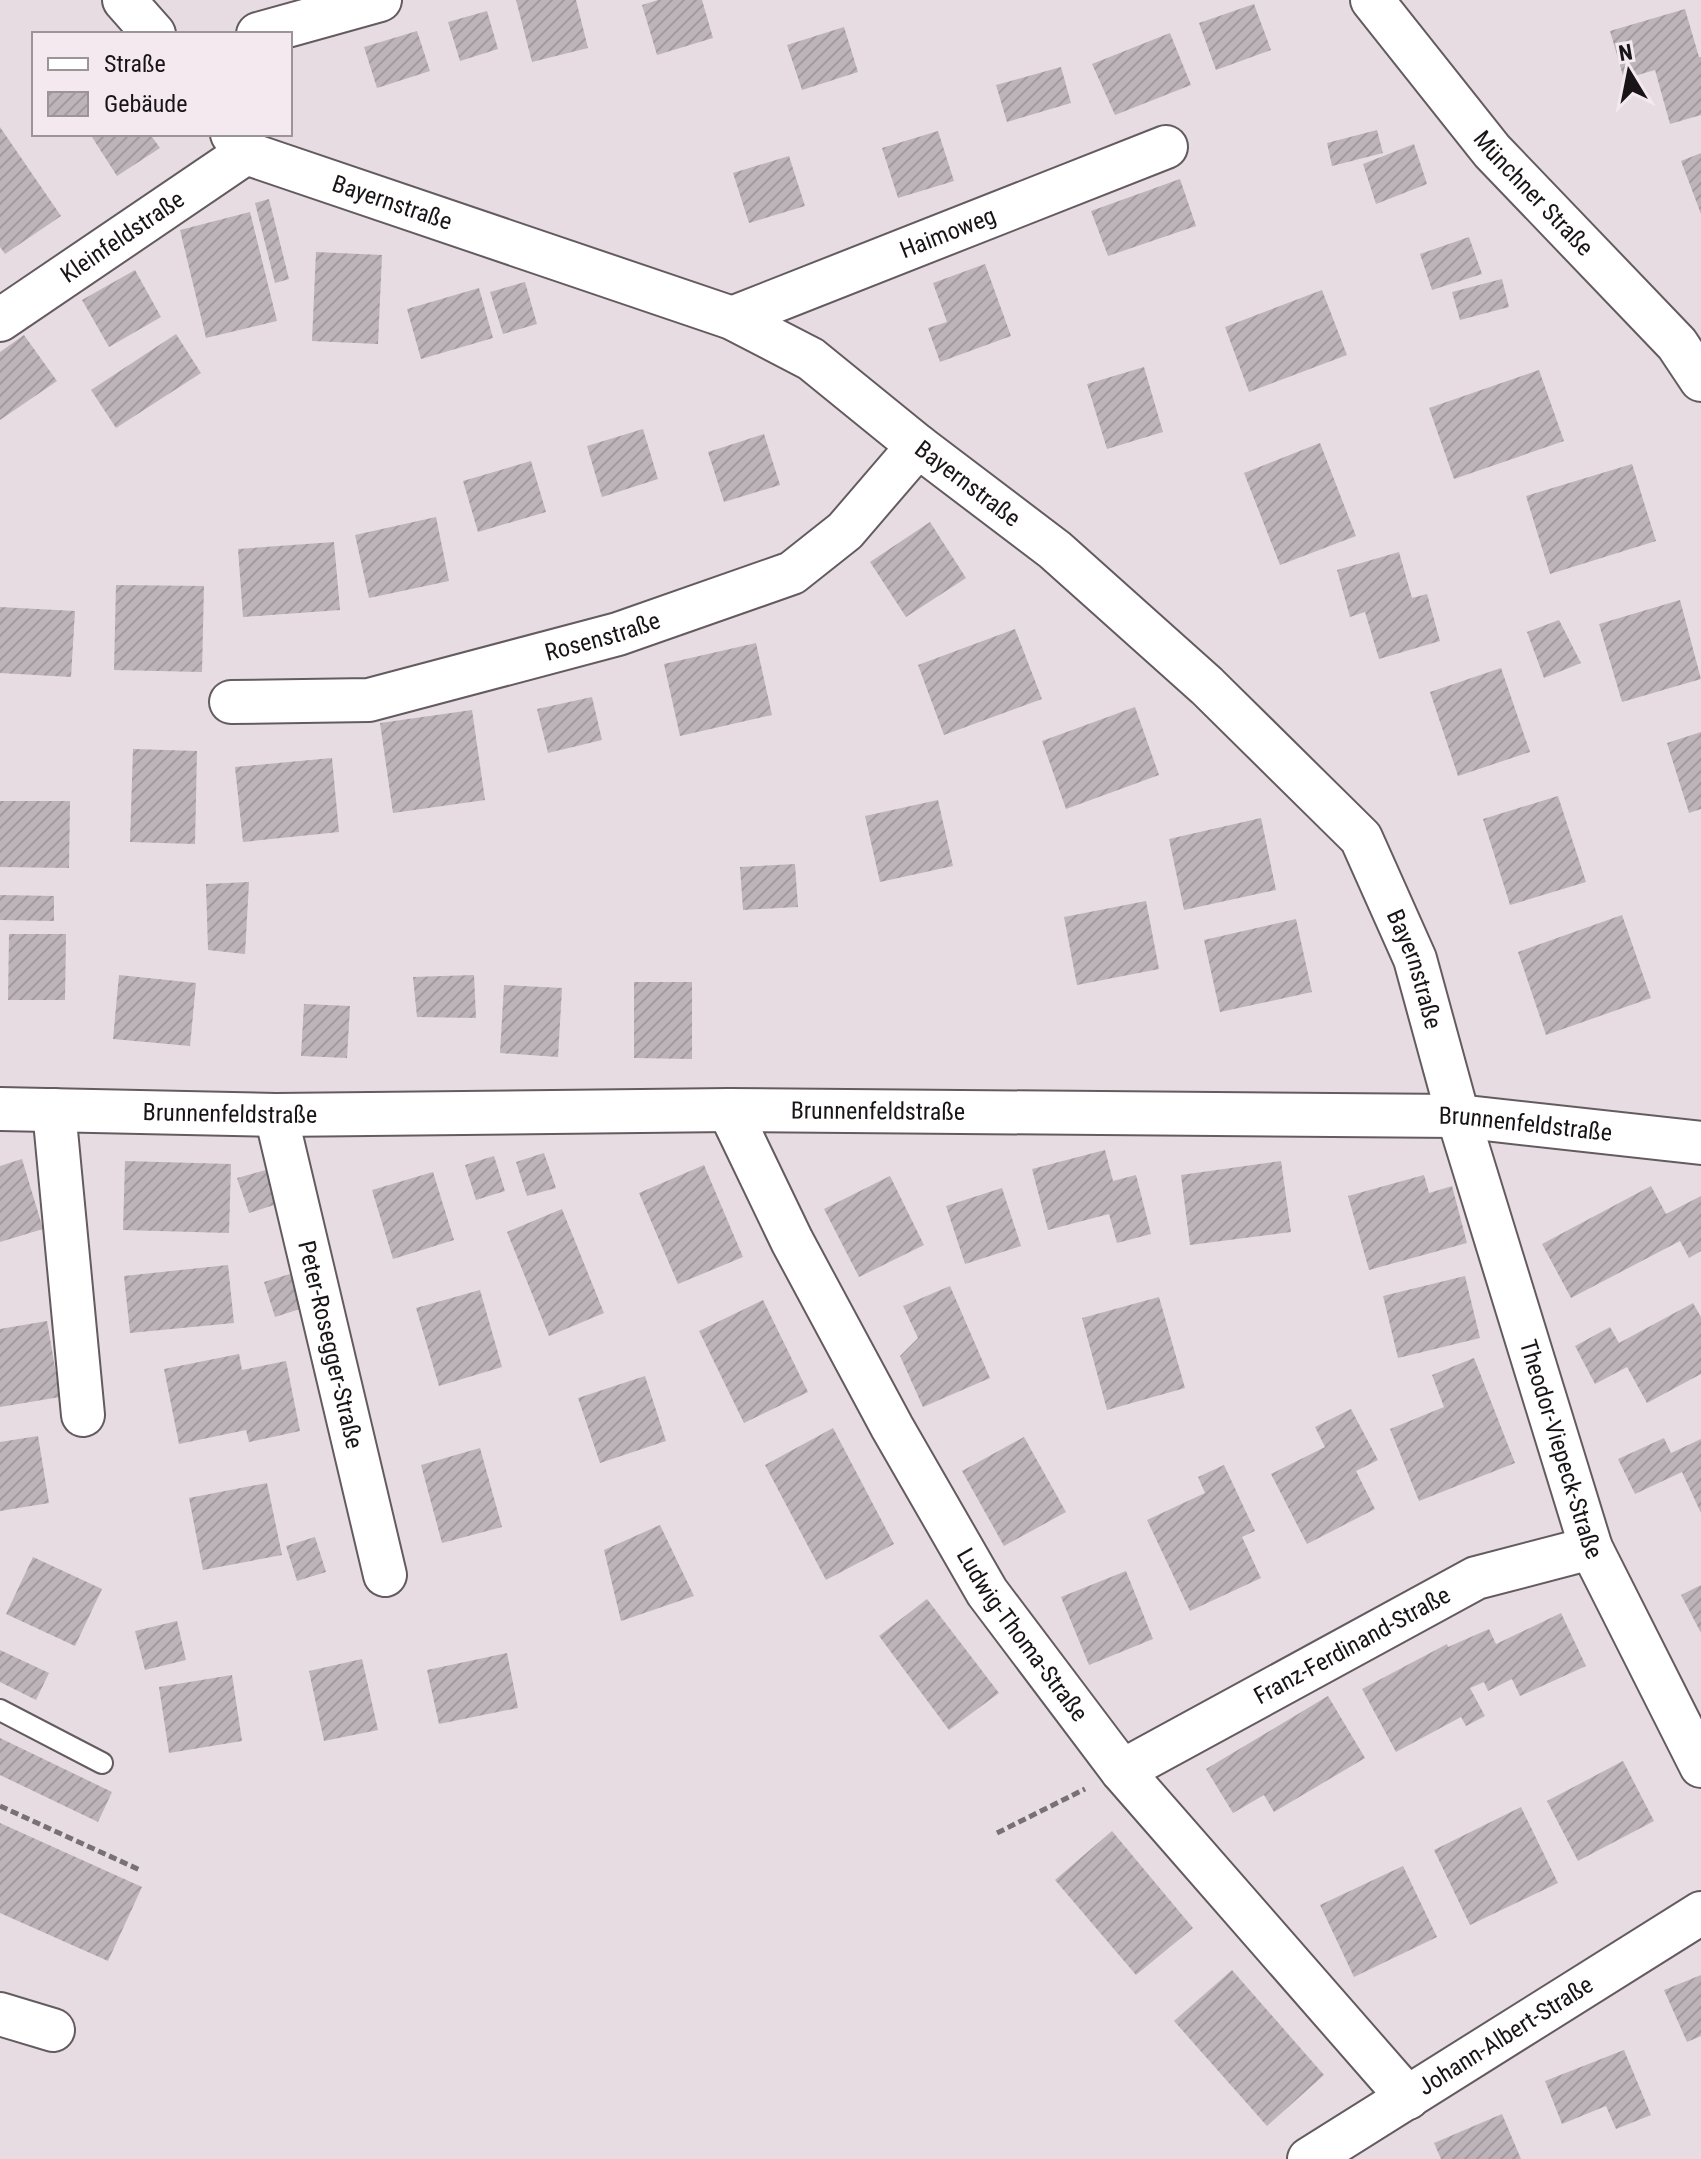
<svg xmlns="http://www.w3.org/2000/svg" width="1701" height="2159" font-family="'Roboto Condensed',sans-serif">
<style>
.building{fill:url(#building-hatch)}
.lines{fill:none;stroke-linecap:round;stroke-linejoin:round}
.service-casing{stroke:#645b60;stroke-width:24}
.minor-casing{stroke:#645b60;stroke-width:46}
.path{stroke:#777074;stroke-width:5;stroke-dasharray:8 4;stroke-linecap:butt}
.service{stroke:#fff;stroke-width:20}
.minor{stroke:#fff;stroke-width:42}
.labels{text-anchor:middle;stroke-width:8;stroke-linejoin:round;paint-order:stroke}
.street-label{font-size:24px;fill:#191517;stroke:#f3e9ef}
</style>
<defs>
<pattern id="building-hatch" width="6" height="6" patternUnits="userSpaceOnUse" patternTransform="scale(2)"><rect width="6" height="6" fill="#bdb4b9"/><path d="M-1 1l2-2M0 6l6-6M5 7l2-2" fill="none" stroke="#a29a9e"/></pattern>
</defs>
<rect width="100%" height="100%" fill="#e6dce2"/>
<!-- building -->
<g class="building">
<polygon points="516,0 576,0 588,48 532,62"/>
<polygon points="658,0 702,0 713,38 657,55 642,5"/>
<polygon points="1254,4 1271,50 1216,70 1199,23"/>
<polygon points="1685,9 1699,57 1701,57 1701,115 1670,124 1655,70 1624,79 1610,31"/>
<polygon points="487,11 498,49 460,61 448,22"/>
<polygon points="844,27 858,72 802,90 787,45"/>
<polygon points="417,31 430,71 377,88 364,47"/>
<polygon points="1170,33 1191,85 1115,115 1092,64"/>
<polygon points="1061,67 1071,103 1007,122 996,85"/>
<polygon points="0,127 61,216 5,254 0,247"/>
<polygon points="1377,130 1383,153 1332,166 1327,143"/>
<polygon points="938,131 954,181 898,198 882,148"/>
<polygon points="90,134 150,134 160,148 117,176"/>
<polygon points="1414,144 1427,184 1376,204 1363,164"/>
<polygon points="1701,153 1701,214 1681,161"/>
<polygon points="789,156 805,206 749,223 733,173"/>
<polygon points="1180,179 1196,226 1108,256 1091,211"/>
<polygon points="269,199 289,279 275,283 255,203"/>
<polygon points="250,212 277,321 206,338 180,230"/>
<polygon points="1469,237 1482,274 1432,290 1420,254"/>
<polygon points="316,252 382,255 378,344 312,341"/>
<polygon points="985,264 1011,336 940,362 928,328 947,322 933,283"/>
<polygon points="135,270 161,317 109,347 82,300"/>
<polygon points="1502,279 1509,307 1460,320 1452,292"/>
<polygon points="525,282 537,324 503,334 490,292"/>
<polygon points="479,288 493,338 421,359 407,309"/>
<polygon points="1322,290 1347,355 1249,392 1225,327"/>
<polygon points="176,334 201,373 116,428 91,390"/>
<polygon points="24,335 57,381 0,420 0,352"/>
<polygon points="1144,367 1163,432 1107,449 1087,384"/>
<polygon points="1539,370 1564,441 1454,479 1429,408"/>
<polygon points="643,429 658,479 602,497 587,446"/>
<polygon points="764,434 780,485 724,502 708,452"/>
<polygon points="1320,443 1356,536 1280,565 1244,473"/>
<polygon points="531,461 546,512 478,532 463,481"/>
<polygon points="1632,464 1656,541 1550,574 1526,496"/>
<polygon points="436,517 449,581 369,598 355,535"/>
<polygon points="930,522 966,578 906,617 870,562"/>
<polygon points="334,542 340,610 243,617 238,549"/>
<polygon points="1399,552 1412,598 1427,594 1440,641 1379,659 1365,612 1350,617 1337,570"/>
<polygon points="116,585 204,586 202,672 114,670"/>
<polygon points="1680,600 1701,679 1622,702 1599,624"/>
<polygon points="0,607 75,611 71,677 0,673"/>
<polygon points="1559,620 1581,663 1544,678 1527,632"/>
<polygon points="1015,629 1042,699 944,735 918,665"/>
<polygon points="756,643 772,715 680,736 664,664"/>
<polygon points="1501,668 1530,752 1458,776 1430,692"/>
<polygon points="592,697 602,740 548,753 537,709"/>
<polygon points="1135,707 1159,775 1066,809 1042,741"/>
<polygon points="472,710 485,800 393,813 380,723"/>
<polygon points="1701,732 1701,809 1689,813 1667,743"/>
<polygon points="133,749 197,751 195,844 130,842"/>
<polygon points="332,758 339,832 243,842 235,767"/>
<polygon points="1558,796 1586,882 1510,905 1483,819"/>
<polygon points="938,800 953,866 880,882 865,816"/>
<polygon points="0,801 70,801 69,868 0,867"/>
<polygon points="1261,818 1276,890 1184,910 1169,839"/>
<polygon points="795,864 798,907 743,910 740,867"/>
<polygon points="249,882 245,954 208,950 206,884"/>
<polygon points="0,895 54,896 54,921 0,920"/>
<polygon points="1146,901 1159,969 1077,985 1064,917"/>
<polygon points="1622,915 1651,998 1546,1035 1518,952"/>
<polygon points="1296,919 1312,992 1220,1012 1204,940"/>
<polygon points="9,934 66,934 65,1000 8,1000"/>
<polygon points="119,975 196,983 190,1046 113,1039"/>
<polygon points="474,975 476,1018 417,1017 413,977"/>
<polygon points="634,982 692,982 692,1059 634,1058"/>
<polygon points="504,985 562,988 558,1057 500,1053"/>
<polygon points="304,1004 350,1006 347,1058 301,1056"/>
<polygon points="1105,1150 1113,1181 1136,1175 1151,1234 1117,1243 1109,1214 1048,1230 1032,1169"/>
<polygon points="544,1153 556,1188 527,1196 516,1162"/>
<polygon points="494,1156 505,1191 476,1200 465,1165"/>
<polygon points="22,1159 43,1229 0,1242 0,1166"/>
<polygon points="125,1161 231,1164 229,1233 123,1230"/>
<polygon points="1281,1161 1291,1232 1190,1245 1181,1175"/>
<polygon points="704,1165 743,1257 678,1284 639,1193"/>
<polygon points="266,1170 277,1204 249,1213 237,1178"/>
<polygon points="433,1172 454,1240 393,1259 372,1190"/>
<polygon points="1424,1175 1429,1193 1452,1186 1467,1243 1369,1270 1348,1196"/>
<polygon points="890,1176 924,1245 859,1277 824,1209"/>
<polygon points="1651,1186 1666,1214 1701,1196 1701,1251 1689,1258 1680,1241 1571,1298 1542,1244"/>
<polygon points="1002,1188 1021,1246 965,1264 946,1206"/>
<polygon points="562,1209 604,1313 549,1336 507,1232"/>
<polygon points="228,1265 234,1323 130,1333 124,1276"/>
<polygon points="293,1273 303,1308 275,1317 264,1282"/>
<polygon points="1465,1276 1480,1338 1398,1358 1383,1296"/>
<polygon points="950,1286 990,1378 923,1407 900,1356 918,1338 903,1306"/>
<polygon points="480,1290 502,1367 439,1386 416,1308"/>
<polygon points="1159,1297 1185,1388 1107,1410 1082,1318"/>
<polygon points="763,1300 808,1392 744,1423 699,1331"/>
<polygon points="1693,1303 1701,1317 1701,1374 1647,1403 1627,1367 1595,1384 1575,1346 1610,1327 1619,1343"/>
<polygon points="47,1321 60,1397 0,1407 0,1329"/>
<polygon points="239,1354 242,1370 286,1361 300,1431 249,1442 246,1430 179,1444 164,1369"/>
<polygon points="1474,1358 1515,1463 1419,1501 1390,1429 1444,1407 1432,1375"/>
<polygon points="645,1376 666,1441 600,1463 578,1398"/>
<polygon points="1351,1409 1378,1460 1356,1471 1375,1509 1307,1544 1271,1474 1325,1447 1315,1427"/>
<polygon points="833,1428 894,1544 826,1580 765,1465"/>
<polygon points="38,1436 49,1503 0,1511 0,1442"/>
<polygon points="1024,1437 1066,1512 1004,1546 962,1471"/>
<polygon points="1664,1438 1671,1453 1701,1439 1701,1513 1682,1472 1635,1494 1618,1459"/>
<polygon points="480,1448 502,1527 442,1543 421,1465"/>
<polygon points="1224,1465 1255,1531 1242,1537 1261,1578 1190,1611 1147,1520 1205,1493 1198,1477"/>
<polygon points="267,1483 282,1555 203,1570 189,1498"/>
<polygon points="660,1525 694,1596 621,1621 604,1550"/>
<polygon points="315,1537 326,1572 297,1581 286,1546"/>
<polygon points="33,1557 102,1589 75,1646 6,1614"/>
<polygon points="1126,1571 1153,1639 1089,1665 1061,1597"/>
<polygon points="1701,1585 1701,1633 1681,1595"/>
<polygon points="927,1599 999,1693 949,1730 879,1636"/>
<polygon points="1561,1613 1586,1666 1520,1696 1512,1679 1488,1691 1484,1682 1470,1688 1485,1716 1466,1726 1461,1717 1396,1752 1362,1689 1447,1644 1448,1647 1489,1629 1496,1644"/>
<polygon points="177,1621 186,1660 145,1670 135,1631"/>
<polygon points="0,1650 49,1673 36,1700 0,1682"/>
<polygon points="507,1653 518,1708 439,1724 427,1670"/>
<polygon points="362,1659 378,1730 324,1741 309,1671"/>
<polygon points="232,1675 242,1741 169,1753 159,1687"/>
<polygon points="1328,1696 1365,1758 1274,1812 1264,1795 1233,1813 1206,1769"/>
<polygon points="0,1738 112,1792 98,1822 0,1775"/>
<polygon points="1623,1761 1654,1821 1578,1861 1547,1801"/>
<polygon points="1521,1807 1558,1883 1470,1925 1434,1850"/>
<polygon points="0,1823 142,1887 108,1961 0,1913"/>
<polygon points="1112,1831 1193,1928 1136,1975 1055,1880"/>
<polygon points="1403,1866 1437,1937 1354,1977 1320,1905"/>
<polygon points="1232,1970 1324,2075 1267,2126 1174,2021"/>
<polygon points="1701,1975 1701,2036 1687,2042 1664,1990"/>
<polygon points="1624,2050 1651,2115 1616,2129 1606,2106 1562,2124 1545,2081"/>
<polygon points="1502,2114 1521,2159 1441,2159 1434,2143"/>
</g>
<g class="lines">
<defs>
<polyline id="service" points="0,1710 102,1763"/>
<g id="minor">
<polyline points="124,0 154,34"/>
<path id="s1" d="M1372 0 1492 151 1677 344 1701 380"/>
<polyline points="258,34 380,0"/>
<path id="s2" d="M232 134 246 153 732 318 811 359 918 446 1055 550 1207 686 1361 838 1415 959 1458 1116 1591 1548 1701 1766"/>
<path id="s3" d="M732 318 1166 147"/>
<path id="s4" d="M0 320 246 153"/>
<path id="s5" d="M231 702 369 700 618 634 792 573 845 531 918 446"/>
<path id="s6" d="M0 1109 276 1115 729 1110 1458 1116 1701 1143"/>
<polyline points="54,1110 83,1415"/>
<path id="s7" d="M729 1110 792 1241 892 1427 987 1592 1122 1771 1408 2098"/>
<path id="s8" d="M276 1115 385 1575"/>
<path id="s9" d="M1122 1771 1476 1578 1591 1548"/>
<polyline points="0,2014 53,2030"/>
<path id="s10" d="M1309 2159 1701 1913"/>
</g>
</defs>
<!-- service casing -->
<use href="#service" class="service-casing"/>
<!-- minor casing -->
<use href="#minor" class="minor-casing"/>
<!-- path -->
<g class="path">
<polyline points="0,1806 140,1870"/>
<polyline points="997,1833 1085,1789"/>
</g>
<!-- service -->
<use href="#service" class="service"/>
<!-- minor -->
<use href="#minor" class="minor"/>
</g>
<g class="labels">
<!-- street labels -->
<g class="street-label">
<text dy="8" stroke="none"><textPath href="#s1" startOffset="252">Münchner Straße</textPath></text>
<text dy="8" stroke="none"><textPath href="#s2" startOffset="178">Bayernstraße</textPath></text>
<text dy="8" stroke="none"><textPath href="#s3" startOffset="232">Haimoweg</textPath></text>
<text dy="8" stroke="none"><textPath href="#s4" startOffset="148">Kleinfeldstraße</textPath></text>
<text dy="8" stroke="none"><textPath href="#s2" startOffset="826">Bayernstraße</textPath></text>
<text dy="8" stroke="none"><textPath href="#s5" startOffset="380">Rosenstraße</textPath></text>
<text dy="8" stroke="none"><textPath href="#s2" startOffset="1498">Bayernstraße</textPath></text>
<text dy="8" stroke="none"><textPath href="#s6" startOffset="878">Brunnenfeldstraße</textPath></text>
<text dy="8" stroke="none"><textPath href="#s6" startOffset="230">Brunnenfeldstraße</textPath></text>
<text dy="8" stroke="none"><textPath href="#s6" startOffset="1526">Brunnenfeldstraße</textPath></text>
<text dy="8" stroke="none"><textPath href="#s8" startOffset="236">Peter-Rosegger-Straße</textPath></text>
<text dy="8" stroke="none"><textPath href="#s2" startOffset="2000">Theodor-Viepeck-Straße</textPath></text>
<text dy="8" stroke="none"><textPath href="#s7" startOffset="602">Ludwig-Thoma-Straße</textPath></text>
<text dy="8" stroke="none"><textPath href="#s9" startOffset="262">Franz-Ferdinand-Straße</textPath></text>
<text dy="8" stroke="none"><textPath href="#s10" startOffset="232">Johann-Albert-Straße</textPath></text>
</g>
</g>
<!-- legend -->
<rect x="32" y="32" width="260" height="104" fill="#f3e9ef" stroke="#9c9499" stroke-width="2"/>
<rect x="48" y="58" width="40" height="12" fill="#ffffff" stroke="#9c9499" stroke-width="2"/>
<text x="104" y="72" font-size="24" fill="#191517">Straße</text>
<rect x="48" y="92" width="40" height="24" fill="url(#building-hatch)" stroke="#9c9499" stroke-width="2"/>
<text x="104" y="112" font-size="24" fill="#191517">Gebäude</text>
<!-- north arrow -->
<g transform="translate(1629 72) rotate(350)" stroke="#f3e9ef" stroke-width="6" paint-order="stroke">
<path d="M0-6L14 30L0 20L-14 30Z" fill="#191517"/>
<text y="-12" font-size="22" font-weight="bold" text-anchor="middle" fill="#191517">N</text>
</g>
</svg>
